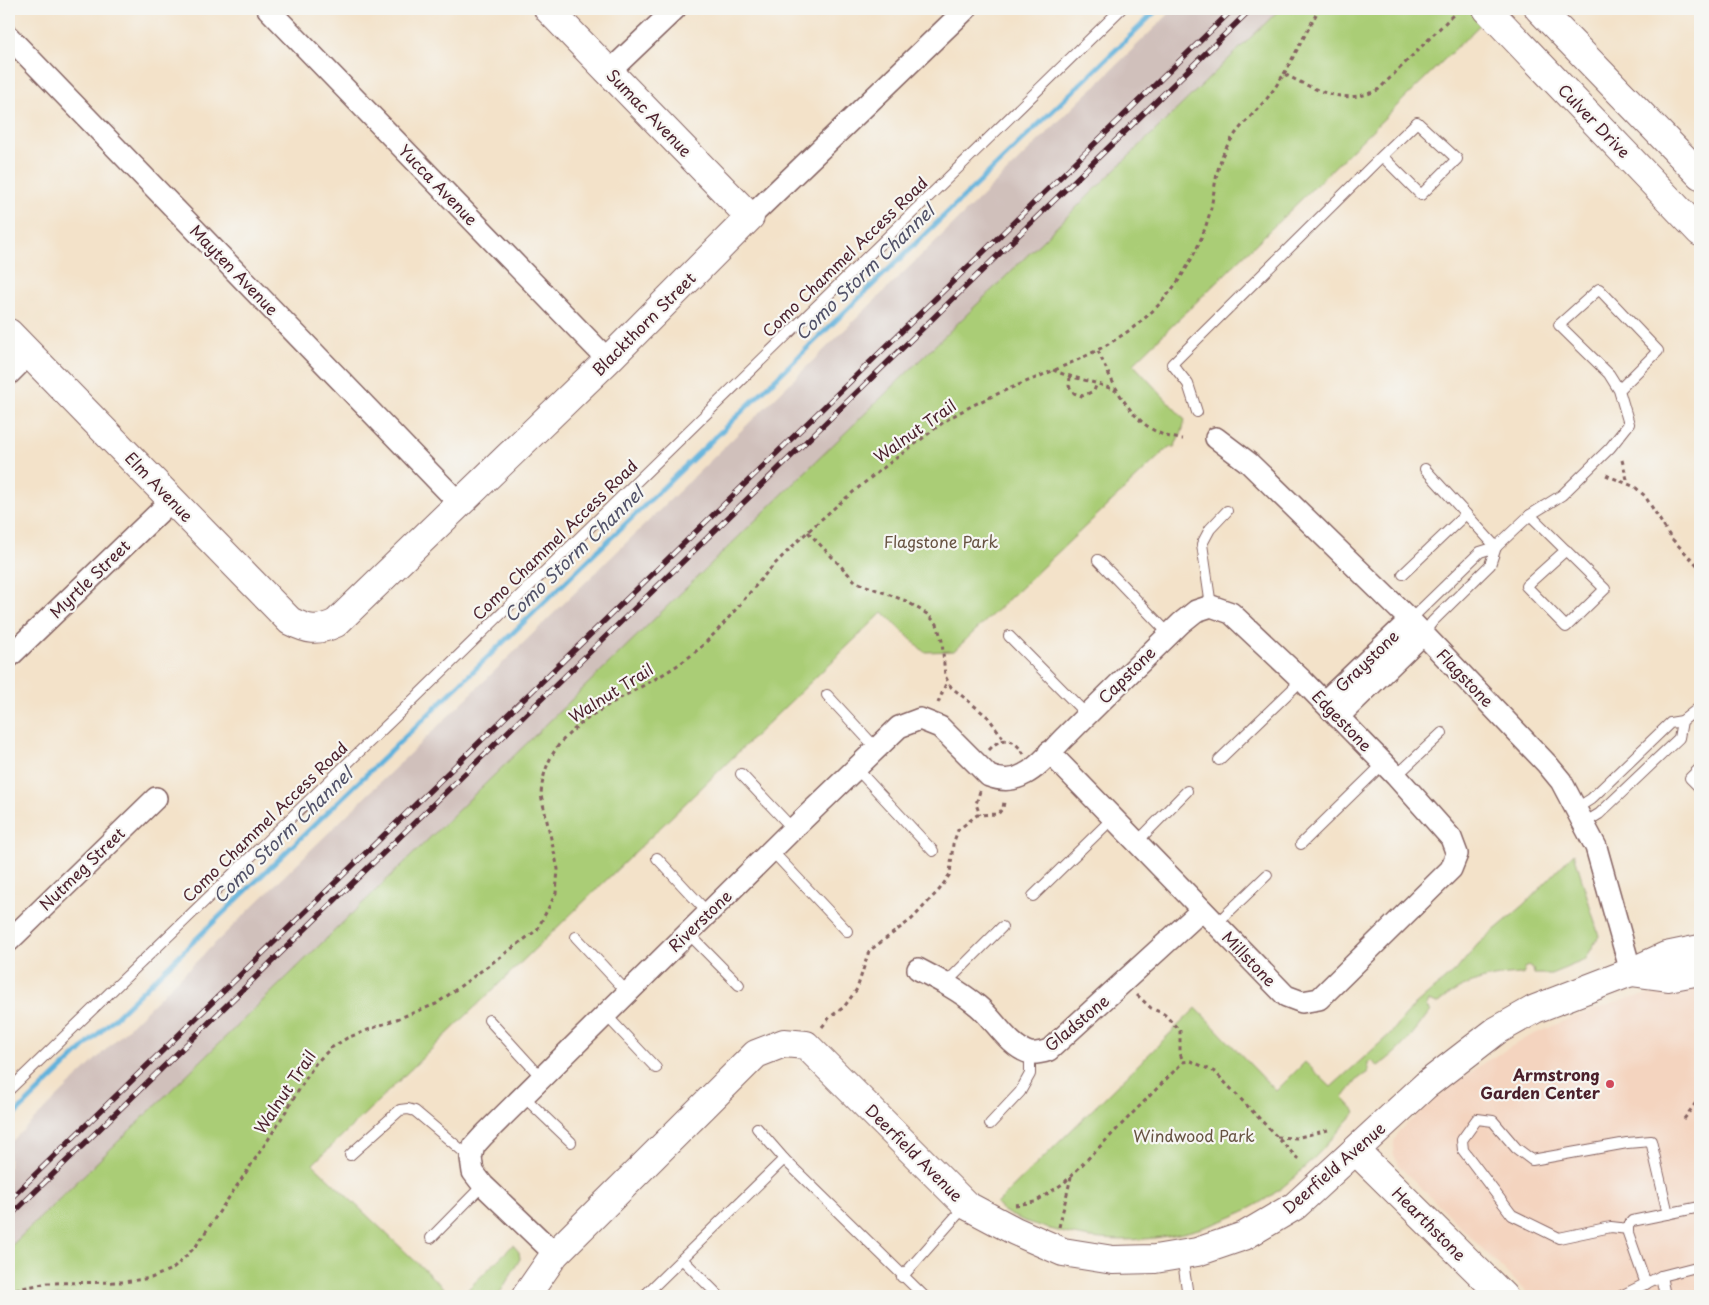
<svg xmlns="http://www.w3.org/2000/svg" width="1709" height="1305" font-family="'Playpen Sans',sans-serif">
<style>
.built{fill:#f4d4bf}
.industrial{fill:#d0c0bb}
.green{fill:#aacd76;stroke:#7a7650}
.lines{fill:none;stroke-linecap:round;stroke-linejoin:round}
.stream{stroke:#62b2dc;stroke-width:5}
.lane-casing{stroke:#856362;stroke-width:12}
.street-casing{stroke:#856362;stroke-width:24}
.secondary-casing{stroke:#856362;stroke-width:30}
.primary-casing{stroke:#856362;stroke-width:30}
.path{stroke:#856362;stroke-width:3;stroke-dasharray:4 4;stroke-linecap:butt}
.lane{stroke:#fff;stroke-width:10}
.street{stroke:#fff;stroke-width:21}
.secondary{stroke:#fff;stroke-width:28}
.primary{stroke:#fff;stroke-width:28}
.rail-casing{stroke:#4a1f2b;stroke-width:5.5}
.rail{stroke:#f6f6f2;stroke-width:4;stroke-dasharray:11;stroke-linecap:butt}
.poi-dot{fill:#d1495b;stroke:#f6f6f2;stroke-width:2}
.labels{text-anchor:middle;stroke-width:4.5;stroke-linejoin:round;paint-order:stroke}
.street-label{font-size:16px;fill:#4a1f2b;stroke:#f6f6f2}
.park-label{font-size:16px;fill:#675342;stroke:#f6f6f2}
.poi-label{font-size:16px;font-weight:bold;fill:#4a1f2b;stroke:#f6f6f2;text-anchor:end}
.water-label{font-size:18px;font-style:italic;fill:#525269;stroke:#f6f6f2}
</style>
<rect width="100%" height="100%" fill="#f6f6f2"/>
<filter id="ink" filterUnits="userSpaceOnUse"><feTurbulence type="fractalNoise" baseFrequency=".02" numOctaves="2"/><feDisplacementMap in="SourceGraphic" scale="10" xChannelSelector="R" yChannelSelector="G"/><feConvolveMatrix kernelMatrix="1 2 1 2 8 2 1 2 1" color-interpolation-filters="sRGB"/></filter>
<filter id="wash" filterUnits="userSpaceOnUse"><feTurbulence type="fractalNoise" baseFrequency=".0096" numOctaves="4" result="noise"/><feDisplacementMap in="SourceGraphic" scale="20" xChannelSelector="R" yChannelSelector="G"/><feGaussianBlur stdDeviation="1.12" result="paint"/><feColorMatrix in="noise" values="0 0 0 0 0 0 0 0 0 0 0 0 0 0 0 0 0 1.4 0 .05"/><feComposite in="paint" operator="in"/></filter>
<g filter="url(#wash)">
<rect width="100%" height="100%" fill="#f3e2c9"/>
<!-- built -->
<polygon class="built" points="1700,985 1700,1296 1530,1296 1399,1166 1393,1153 1394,1142 1399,1131 1442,1093 1485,1062 1526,1038 1573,1017 1630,998"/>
<!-- industrial -->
<polygon class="industrial" points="1174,9 1280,9 9,1248 9,1144"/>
<!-- green -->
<g class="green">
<polygon points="1280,9 1496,9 1133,364 1185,420 1182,432 1174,447 1169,447 954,651 924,652 883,612 313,1164 452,1296 9,1296 9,1248"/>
<path d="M1574 853 1599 936 1585 960 1551 974H1534L1533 969 1529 966 1525 968 1523 974C1491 975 1462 982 1437 1004L1428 1001 1426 1007 1430 1011C1414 1033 1401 1051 1378 1066L1372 1061 1368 1063V1072L1358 1079 1343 1098 1356 1112C1330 1140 1304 1173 1272 1195 1211 1236 1126 1252 1054 1230 1039 1226 1005 1217 996 1204L1196 1008 1276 1091 1305 1062 1331 1087 1389 1035 1413 1007 1458 968 1478 944 1524 905Z"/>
<polygon points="513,1245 519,1252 520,1259 498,1296 461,1296"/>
</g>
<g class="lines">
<!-- stream -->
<polyline class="stream" points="9,1120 1158,9"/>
</g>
</g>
<g filter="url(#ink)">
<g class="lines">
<defs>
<g id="lane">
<polyline points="1197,412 1188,384 1172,364 1382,156 1417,122 1457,159 1421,195 1382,156"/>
<polyline points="1425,469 1496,547"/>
<polyline points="1530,515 1605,589 1566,627 1526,586 1566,550"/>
<polyline points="1098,560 1169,634"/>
<polyline points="1403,574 1466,514"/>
<polyline points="1211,606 1202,544 1210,529 1227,511"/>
<polyline points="1410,620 1480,552 1496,547 1530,515 1562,495 1610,448 1629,424 1619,390 1609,374 1559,325 1599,289 1658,351 1619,390"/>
<polyline points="1423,634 1433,621 1490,565 1496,547"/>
<polyline points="1009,636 1087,715"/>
<polyline points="827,695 876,748"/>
<polyline points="1219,760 1302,680"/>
<polyline points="856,768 933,851"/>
<polyline points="1700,768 1690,778 1700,788"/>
<polyline points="741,774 793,829"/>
<polyline points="1396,776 1442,733"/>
<polyline points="1577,808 1591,799 1670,723 1682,721 1700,707"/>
<polyline points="1584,823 1599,814 1679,738 1682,721"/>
<polyline points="1137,842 1187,791"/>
<polyline points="1301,844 1384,763"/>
<polyline points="772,851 847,931"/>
<polyline points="657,858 709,914"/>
<polyline points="1033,896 1114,817"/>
<polyline points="1216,924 1267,875"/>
<polyline points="688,933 739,985"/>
<polyline points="576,937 627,992"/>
<polyline points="946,983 1002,927"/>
<polyline points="605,1014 656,1068"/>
<polyline points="489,1020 541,1077"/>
<polyline points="9,1090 416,697 1121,9"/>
<polyline points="522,1095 571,1142"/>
<polyline points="990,1124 1020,1092 1030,1074 1030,1052"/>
<polyline points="757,1128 784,1159"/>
<polyline points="350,1155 400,1110 408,1109 415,1111 471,1158"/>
<polyline points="1628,1229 1611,1227 1559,1238 1512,1215 1463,1150 1462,1140 1477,1119 1493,1121 1516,1148 1532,1160 1627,1143 1651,1141 1668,1214"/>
<polyline points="431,1238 483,1185"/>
<polyline points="1182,1255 1188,1296"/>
<polyline points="683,1260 719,1296"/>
<polyline points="1661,1276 1665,1296"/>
<polyline points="902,1277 966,1205"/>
<polyline points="1646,1284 1628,1233 1628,1226 1632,1221 1700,1207"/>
<polyline points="644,1296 784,1159 924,1296"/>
<polyline points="1621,1296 1661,1276 1700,1266"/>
</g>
<g id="street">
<polyline points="268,9 608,360"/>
<polyline points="9,37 460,504"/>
<polyline points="609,72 675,9"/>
<polyline points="750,217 966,9"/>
<polyline points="9,374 29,354"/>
<polyline points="1216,438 1249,463 1410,620 1547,764 1561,781 1596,847 1631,972"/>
<polyline points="9,657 172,500"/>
<polyline points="1324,702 1410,620"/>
<polyline points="1338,717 1423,634"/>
<polyline points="9,941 156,798"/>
<path d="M918 969C939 980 960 991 978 1006 994 1019 1009 1047 1030 1053 1037 1054 1043 1052 1049 1050L1202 910"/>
<path d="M555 1254 483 1185 473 1172 471 1158 474 1146 483 1136 793 829 899 727 920 719 940 727 989 776C1002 781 1013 781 1025 774 1041 766 1054 747 1067 735 1105 697 1143 660 1181 623L1196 611 1211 606 1231 613 1302 680 1396 776 1451 838 1457 854 1451 869 1319 999 1302 1002 1286 996 1049 752"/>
</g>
<g id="secondary">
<path d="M9 333 290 621C308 630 317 632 336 623L608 360 750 217 548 9"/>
<polyline points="1631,972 1668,977 1700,971"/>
<polyline points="1356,1151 1503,1296"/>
<polyline points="526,1296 555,1254 756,1054 784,1043 806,1045 966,1205 1015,1231 1063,1252 1113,1260 1155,1259 1197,1252 1244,1236 1295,1206 1426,1085 1496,1031 1535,1009 1631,972 1666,956 1700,949"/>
</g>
<g id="primary">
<polyline points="1487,9 1700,232"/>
<polyline points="1539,9 1700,175"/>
</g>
</defs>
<!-- lane casing -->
<use href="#lane" class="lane-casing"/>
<!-- street casing -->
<use href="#street" class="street-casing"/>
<!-- secondary casing -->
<use href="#secondary" class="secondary-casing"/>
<!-- primary casing -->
<use href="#primary" class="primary-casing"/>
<!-- path -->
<g class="path">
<polyline points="1284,74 1319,9"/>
<path d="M1098 351C1115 388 1135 436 1183 439"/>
<path d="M1053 370C1073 379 1096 381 1116 391"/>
<polyline points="1070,377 1069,386 1074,393 1082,396 1094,391 1097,383"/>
<polyline points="1622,460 1628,483"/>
<polyline points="1606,475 1635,487 1645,496 1671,538 1700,568"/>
<polyline points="808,532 856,582 906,601 927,614 937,624 942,641 945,676 951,687 988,717 1004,739"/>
<polyline points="938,703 947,681"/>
<path d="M989 750C1003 734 1014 739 1024 754"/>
<polyline points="980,791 976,804 980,815"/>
<polyline points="1137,995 1151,1008 1164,1014 1180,1031 1180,1053 1183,1062"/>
<polyline points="822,1027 830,1017 844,1007 857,989 869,951 912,919 940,889 950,874 953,844 958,830 977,815 998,814 1003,808 1004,802"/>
<polyline points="1684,1119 1700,1097"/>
<polyline points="1277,1137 1296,1138 1328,1130"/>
<polyline points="1015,1205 1035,1202 1064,1183 1183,1062 1191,1061 1215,1072 1300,1161"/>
<polyline points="1059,1227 1071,1177"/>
<path d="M9 1294 17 1289 48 1283 124 1282 151 1278 174 1268 196 1246 268 1140 315 1064 331 1048 347 1038 436 1004 537 930 556 893 558 869 541 795C542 775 549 756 562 741 602 698 663 684 704 644 729 620 749 592 772 567 814 523 862 483 911 447 925 437 939 424 955 415 1017 379 1092 365 1146 317 1178 289 1201 249 1211 208 1215 188 1216 168 1225 150 1234 132 1249 119 1262 104 1271 95 1277 84 1284 74 1316 90 1343 106 1378 90L1459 9"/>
</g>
<!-- lane -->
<use href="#lane" class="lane"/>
<!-- street -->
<use href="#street" class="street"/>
<!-- secondary -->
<use href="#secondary" class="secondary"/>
<!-- primary -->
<use href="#primary" class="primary"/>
<defs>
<g id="rail">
<polyline points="9,1200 1233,9"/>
<polyline points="9,1217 1251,9"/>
</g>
</defs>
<!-- rail casing -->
<use href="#rail" class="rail-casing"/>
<!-- rail -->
<use href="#rail" class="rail"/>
</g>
</g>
<!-- markers -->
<circle class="poi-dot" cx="1610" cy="1084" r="5"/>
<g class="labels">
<!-- street labels -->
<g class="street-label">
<text transform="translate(649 113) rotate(46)" y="6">Sumac Avenue</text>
<text transform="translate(1594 121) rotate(46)" y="6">Culver Drive</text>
<text transform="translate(438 185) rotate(46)" y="6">Yucca Avenue</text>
<text transform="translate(845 257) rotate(-44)" y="6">Como Chammel Access Road</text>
<text transform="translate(234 270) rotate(46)" y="6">Mayten Avenue</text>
<text transform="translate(644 324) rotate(-45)" y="6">Blackthorn Street</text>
<text transform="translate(915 431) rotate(-35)" y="6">Walnut Trail</text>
<text transform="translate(159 487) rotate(46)" y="6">Elm Avenue</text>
<text transform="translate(555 540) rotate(-44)" y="6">Como Chammel Access Road</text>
<text transform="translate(90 579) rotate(-44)" y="6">Myrtle Street</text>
<text transform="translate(1367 661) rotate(-44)" y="6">Graystone</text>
<text transform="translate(1127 675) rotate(-45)" y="6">Capstone</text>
<text transform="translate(1465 678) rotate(46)" y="6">Flagstone</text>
<text transform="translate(611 693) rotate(-32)" y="6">Walnut Trail</text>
<text transform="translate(1342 721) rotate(46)" y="6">Edgestone</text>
<text transform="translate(265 822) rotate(-44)" y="6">Como Chammel Access Road</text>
<text transform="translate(82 869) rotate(-44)" y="6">Nutmeg Street</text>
<text transform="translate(700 921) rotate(-44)" y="6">Riverstone</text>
<text transform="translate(1249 959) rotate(46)" y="6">Millstone</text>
<text transform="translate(1077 1023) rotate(-40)" y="6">Gladstone</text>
<text transform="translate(285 1092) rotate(-56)" y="6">Walnut Trail</text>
<text transform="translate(914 1153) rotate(45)" y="6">Deerfield Avenue</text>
<text transform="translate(1334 1168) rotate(-41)" y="6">Deerfield Avenue</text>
<text transform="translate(1429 1224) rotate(45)" y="6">Hearthstone</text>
</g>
<!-- park labels -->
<g class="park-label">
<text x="941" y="548">Flagstone Park</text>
<text x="1194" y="1142">Windwood Park</text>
</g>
<!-- poi labels -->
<g class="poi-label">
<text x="1600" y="1081">Armstrong<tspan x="1600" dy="18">Garden Center</tspan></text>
</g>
<!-- water labels -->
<g class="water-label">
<text transform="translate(865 273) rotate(-44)" y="6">Como Storm Channel</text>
<text transform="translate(574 555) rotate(-44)" y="6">Como Storm Channel</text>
<text transform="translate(283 836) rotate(-44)" y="6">Como Storm Channel</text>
</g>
</g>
<!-- margin -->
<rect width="1709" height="1305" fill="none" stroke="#f6f6f2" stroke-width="30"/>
</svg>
